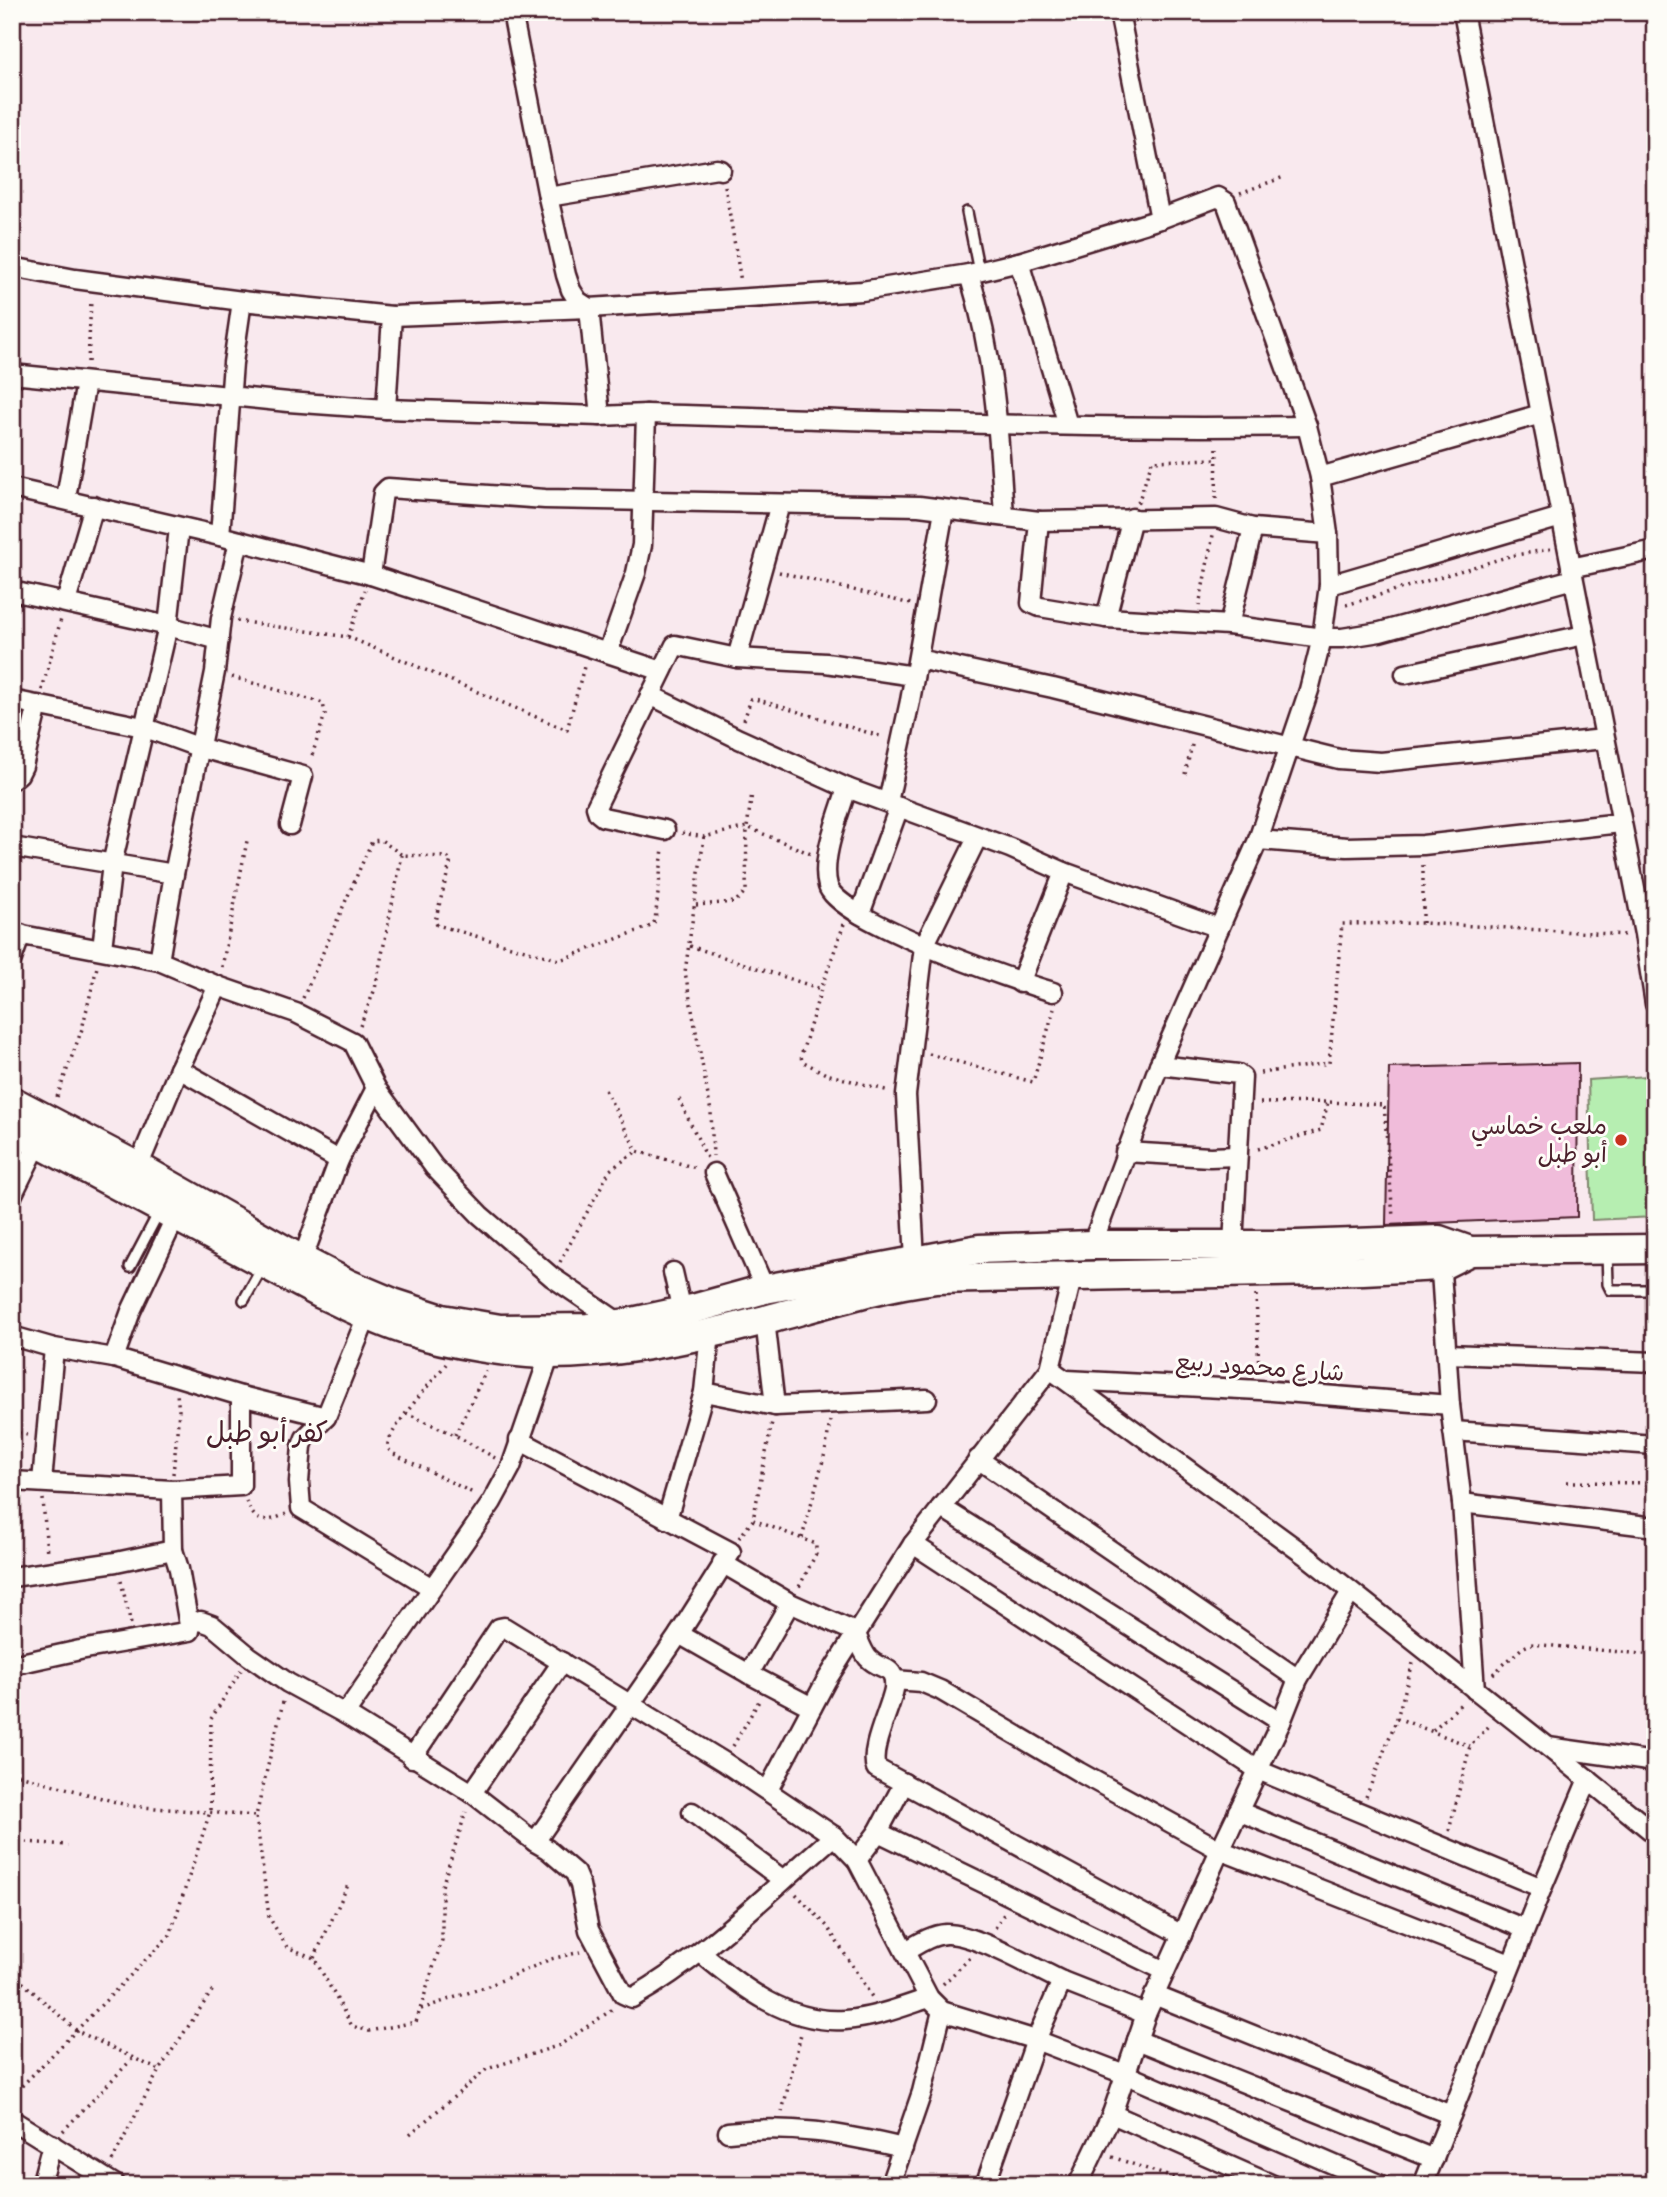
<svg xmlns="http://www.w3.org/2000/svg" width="1667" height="2197" font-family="Caveat,'Playpen Sans Arabic',sans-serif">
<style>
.green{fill:#b6eeb1;stroke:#80866e;stroke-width:2}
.building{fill:#f0bcda;stroke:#4a1f2b;stroke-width:2}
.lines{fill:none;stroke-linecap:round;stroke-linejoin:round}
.service-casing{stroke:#4a1f2b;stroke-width:14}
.minor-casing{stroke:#4a1f2b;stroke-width:23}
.primary-casing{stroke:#4a1f2b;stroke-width:33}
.path{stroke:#4a1f2b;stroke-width:3.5;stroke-dasharray:2 5;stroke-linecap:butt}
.service{stroke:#fdfcf7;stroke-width:9}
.minor{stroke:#fdfcf7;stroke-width:18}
.primary{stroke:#fdfcf7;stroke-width:28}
.poi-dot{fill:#c8321e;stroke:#fdfcf7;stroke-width:2.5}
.labels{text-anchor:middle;stroke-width:6;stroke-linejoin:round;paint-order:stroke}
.poi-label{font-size:24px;fill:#4a1f2b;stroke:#fdfcf7;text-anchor:end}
.street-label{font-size:24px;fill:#4a1f2b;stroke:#fdfcf7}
.quarter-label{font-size:28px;fill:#4a1f2b;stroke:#fdfcf7}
</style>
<rect width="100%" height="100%" fill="#f9e9ee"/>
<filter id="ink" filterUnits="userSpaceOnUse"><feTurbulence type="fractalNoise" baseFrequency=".0143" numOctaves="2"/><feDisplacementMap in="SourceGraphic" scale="14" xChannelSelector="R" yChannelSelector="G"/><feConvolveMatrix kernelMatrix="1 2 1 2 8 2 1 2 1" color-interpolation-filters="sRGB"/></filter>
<g filter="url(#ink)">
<!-- green -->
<polygon class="green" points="1648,1076 1655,1217 1592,1220 1588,1080"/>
<!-- building -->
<polygon class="building" points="1578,1063 1577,1217 1386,1225 1389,1068"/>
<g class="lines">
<defs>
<g id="service">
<polyline points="967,212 979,272"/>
<polyline points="1607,1252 1608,1284 1611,1290 1655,1290"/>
<polyline points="130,1267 159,1212"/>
<polyline points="244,1300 262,1268"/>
</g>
<g id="minor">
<polyline points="512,12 548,197 566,275 571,290 578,301 589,308 600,416"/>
<polyline points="1119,12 1160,219"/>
<polyline points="1463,12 1541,414"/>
<polyline points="548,197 717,169 721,170"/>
<polyline points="1019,262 1068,425"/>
<polyline points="12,267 75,279 242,301"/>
<polyline points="969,274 1019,262 1160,219 1218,197 1226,202 1307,426 1320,477"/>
<path d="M392 316 589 308 862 291 969 274C994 355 999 432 1004 516"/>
<path d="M12 374 288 402 386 409 600 416 646 414C866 420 1087 430 1307 426"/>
<polyline points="12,488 220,536 371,575 662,671"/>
<polyline points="66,498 86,382"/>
<polyline points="1039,521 1031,603 1040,607 1106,618 1229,625 1322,638 1342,638 1380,632 1573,579"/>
<polyline points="220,536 233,363 242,301 392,316 386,409"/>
<polyline points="1571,568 1655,550"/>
<polyline points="371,575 383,493 388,488 545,499 919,506 1039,521 1216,518 1253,528 1328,534"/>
<polyline points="1329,585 1561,517"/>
<polyline points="12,591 168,626 219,640"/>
<polyline points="66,602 94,506"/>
<polyline points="1106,618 1132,518"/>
<polyline points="1229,625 1253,528"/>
<polyline points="608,652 636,573 642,545 646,414"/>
<polyline points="737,658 780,504"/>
<polyline points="918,659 1053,688 1339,759 1381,762 1604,739"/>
<polyline points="1405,674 1584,635"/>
<polyline points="650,695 739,739 847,788 1010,848 1064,872 1219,928"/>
<polyline points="12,700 143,727 198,747 303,776 290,825"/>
<polyline points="12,780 19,774 23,766 38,705"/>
<path d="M847 788C839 815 820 859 828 886 837 920 1015 981 1053 992"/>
<polyline points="888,802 910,701 944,510"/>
<polyline points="665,830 603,817 598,813 596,807 675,645 737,658 826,663 914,676"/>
<polyline points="1258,840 1347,847 1423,845 1621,823"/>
<polyline points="12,847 174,874"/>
<polyline points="860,914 899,807"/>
<polyline points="12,933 159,961 218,986 296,1013 353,1042 376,1088 434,1167 480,1215 552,1277 621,1324"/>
<polyline points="102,948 112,864 168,626 179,528"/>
<polyline points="12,959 21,934"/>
<polyline points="159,961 174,874 215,672 221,618 239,541"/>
<polyline points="1020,983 1064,872"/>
<polyline points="1159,1065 1238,1074 1242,1077 1233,1245"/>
<polyline points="179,1069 339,1160"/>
<polyline points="1125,1152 1210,1157 1236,1156"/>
<polyline points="138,1167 179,1069 218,986"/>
<polyline points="714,1173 765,1289"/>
<polyline points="12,1196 38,1143"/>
<polyline points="1092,1245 1159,1065 1258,840 1309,690 1322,638 1329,585 1328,534 1320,477 1541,414 1644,934 1655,1004"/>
<polyline points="1440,1257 1450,1405 1462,1503 1475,1690"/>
<polyline points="302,1260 339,1160 376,1088"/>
<polyline points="915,1260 906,1095 924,946 977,838"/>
<polyline points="673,1272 682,1311"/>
<polyline points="367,1316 326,1417 305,1438 302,1446 299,1482 301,1508 432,1588"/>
<polyline points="765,1320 775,1406"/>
<polyline points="12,1336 54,1348 114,1358 241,1396 326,1417"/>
<polyline points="1448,1354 1655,1362"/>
<polyline points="114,1358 131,1311 176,1216"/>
<polyline points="1050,1369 1309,1558 1548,1747 1655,1834"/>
<polyline points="1067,1380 1260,1390 1450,1405"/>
<polyline points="704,1392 775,1406 927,1399"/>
<polyline points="1453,1431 1655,1445"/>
<polyline points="978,1459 1298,1679"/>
<polyline points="12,1481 172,1490 241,1486 241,1396"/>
<polyline points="42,1482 54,1348"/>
<polyline points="1462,1503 1655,1527"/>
<polyline points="941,1507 1281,1722"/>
<polyline points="667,1519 704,1392 710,1333"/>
<polyline points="913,1544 1258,1770 1542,1888 1423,2185"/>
<path d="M722 1563 790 1603 855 1632C859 1640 862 1651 868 1658 881 1672 896 1663 894 1689 890 1710 869 1749 876 1768L1182 1935"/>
<polyline points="12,1577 116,1562 173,1550"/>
<polyline points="189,1623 201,1621 212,1625 249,1656 288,1683 345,1714 472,1793 535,1842 679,1634 731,1552 519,1440"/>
<polyline points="679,1634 749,1674 790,1603"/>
<polyline points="12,1665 80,1650 190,1631 179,1569 173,1550 172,1490"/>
<polyline points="749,1674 812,1707"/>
<polyline points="894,1680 921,1682 940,1690 1079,1772 1220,1850 1510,1964"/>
<polyline points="345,1714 492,1502 511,1467 550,1354"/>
<polyline points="1548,1747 1655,1762"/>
<polyline points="412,1758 499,1628 504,1627 724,1762 834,1836 857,1860 929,1998 942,2011 1036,2040 1127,2075 1381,2185"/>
<polyline points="768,1790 826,1681 913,1544 1050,1369 1072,1278"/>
<polyline points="472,1793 562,1662"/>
<polyline points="1238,1811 1525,1929"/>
<polyline points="692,1812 782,1879"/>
<polyline points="878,1832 904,1783"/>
<path d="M535 1842 547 1849 575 1873 580 1885 589 1930 623 1994 632 1998C708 1955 768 1892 834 1836"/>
<polyline points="857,1860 878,1832 1165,1971"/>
<polyline points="1542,1888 1588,1779"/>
<path d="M906 1951C918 1944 931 1935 946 1934 974 1933 1034 1968 1062 1981"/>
<path d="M701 1953C741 1987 789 2024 845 2020 874 2018 902 2007 929 1998"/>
<polyline points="1154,1995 1451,2115"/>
<polyline points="1137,2040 1434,2159"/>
<polyline points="1112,2114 1273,2185"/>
<polyline points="12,2120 116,2185"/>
<path d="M728 2132C788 2124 844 2134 903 2148"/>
<polyline points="41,2185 52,2144"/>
<polyline points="890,2185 922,2092 942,2011"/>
<polyline points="985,2185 1036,2040 1062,1981 1146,2014"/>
<polyline points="1078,2185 1112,2114 1146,2014 1220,1850 1281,1722 1298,1679 1351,1592"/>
</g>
<g id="primary">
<polyline points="12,1101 138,1167 302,1260 348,1284 393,1303 442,1319 500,1329 588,1328 628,1323 693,1309 765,1289 979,1249 1092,1245 1297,1245 1439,1240 1470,1251 1655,1249"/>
<path d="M12 1129 321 1294C350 1307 378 1322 409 1331 446 1343 511 1354 550 1354 617 1354 700 1337 765 1320 822 1305 877 1286 935 1279L1363 1270 1440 1266 1470 1251"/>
</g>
</defs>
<!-- service casing -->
<use href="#service" class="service-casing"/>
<!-- minor casing -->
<use href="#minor" class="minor-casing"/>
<!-- primary casing -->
<use href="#primary" class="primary-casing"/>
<!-- path -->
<g class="path">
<polyline points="725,186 741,282"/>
<polyline points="1240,193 1284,177"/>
<polyline points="88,362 91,300"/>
<polyline points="1216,499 1217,444"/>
<polyline points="1138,503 1152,461 1217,459"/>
<polyline points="779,572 911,604"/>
<polyline points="1346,605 1510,556 1551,549"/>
<polyline points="1199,606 1213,535"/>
<polyline points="237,621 348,637 567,730 585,663"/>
<polyline points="348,637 365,590"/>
<polyline points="232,677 323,703 325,714 311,759"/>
<polyline points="42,690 61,619"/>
<polyline points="744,720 751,699 755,699 883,737"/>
<polyline points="1185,774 1193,741"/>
<polyline points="682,833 704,837 747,827 811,854"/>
<polyline points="704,837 685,972 711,1112 713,1156"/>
<polyline points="696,905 735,902 746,891 747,827 752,793"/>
<polyline points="1423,923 1423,862"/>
<polyline points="844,924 821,989 801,1056 802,1061 826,1074 889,1091"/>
<polyline points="690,946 821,989"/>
<polyline points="222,967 247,841"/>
<polyline points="303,998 372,841 381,840 402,855 447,857 451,860 435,921 437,925 560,960 651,926 655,921 663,848"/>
<polyline points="360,1026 375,989 402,855"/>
<polyline points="929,1054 1033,1082 1054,1009"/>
<polyline points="1260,1073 1329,1063 1342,924 1423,923 1627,935"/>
<polyline points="605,1090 637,1151 696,1168"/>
<polyline points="57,1097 82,1029 97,967"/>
<polyline points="679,1099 707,1158"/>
<polyline points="1260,1103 1328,1102 1384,1105 1393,1217"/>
<polyline points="1258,1149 1321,1130 1328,1102"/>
<polyline points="560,1262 610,1170 637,1151"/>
<polyline points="1256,1295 1259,1371"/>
<path d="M446 1364C432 1382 394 1423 388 1443 387 1448 389 1450 392 1453L475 1494"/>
<polyline points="406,1413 455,1435 495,1458"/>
<polyline points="12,1431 27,1435"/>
<polyline points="455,1435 486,1371"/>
<polyline points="173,1474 179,1411 177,1394"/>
<polyline points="1567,1482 1655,1483"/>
<polyline points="43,1499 47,1554"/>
<path d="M246 1501C256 1525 265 1523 286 1514"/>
<polyline points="753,1520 816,1544 816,1554 798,1589"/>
<polyline points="739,1538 753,1520 772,1422"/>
<polyline points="802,1538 825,1453 830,1421"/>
<polyline points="121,1581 131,1624"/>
<polyline points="1493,1674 1522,1648 1531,1644 1655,1655"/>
<polyline points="283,1702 256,1816 269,1917 287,1947 314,1958 352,2026 369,2031 416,2022 442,1940 442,1886 466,1812"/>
<polyline points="1397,1718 1470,1746"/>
<polyline points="1433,1730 1462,1703"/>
<polyline points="733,1746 759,1701"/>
<polyline points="12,1773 130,1806 256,1816"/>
<polyline points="1366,1797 1397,1718 1413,1663"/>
<polyline points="1449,1831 1470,1746 1491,1724"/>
<polyline points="12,1841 68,1845"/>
<polyline points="796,1894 827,1926 872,1997"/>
<polyline points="995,1928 1004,1914"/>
<polyline points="314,1958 348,1885"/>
<polyline points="12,1973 77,2031 159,2070"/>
<polyline points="943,1984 970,1958"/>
<polyline points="421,2009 488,1986 551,1959 580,1952"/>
<polyline points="12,2096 170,1935 210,1812 211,1719 241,1670"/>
<polyline points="782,2112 801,2034"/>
<polyline points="63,2131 134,2057"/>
<polyline points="410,2134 487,2069 560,2045 613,2009"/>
<polyline points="1112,2157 1194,2185"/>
<polyline points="112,2161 159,2070 214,1988"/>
</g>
<!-- service -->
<use href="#service" class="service"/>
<!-- minor -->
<use href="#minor" class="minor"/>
<!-- primary -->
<use href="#primary" class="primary"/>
</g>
</g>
<!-- markers -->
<circle class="poi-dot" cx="1621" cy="1140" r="7"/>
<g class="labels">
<!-- poi labels -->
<g class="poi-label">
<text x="1607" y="1134">ملعب خماسي<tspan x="1607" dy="28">أبو طبل</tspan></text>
</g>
<!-- street labels -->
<g class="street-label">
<text transform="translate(1260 1367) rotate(4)" y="8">شارع محمود ربيع</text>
</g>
<!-- quarter labels -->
<g class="quarter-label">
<text x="267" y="1442">كفر أبو طبل</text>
</g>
</g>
<!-- margin -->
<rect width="1667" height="2197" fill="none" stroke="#fdfcf7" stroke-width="42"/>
<rect x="21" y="21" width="1625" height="2155" fill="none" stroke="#4a1f2b" stroke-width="2.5" filter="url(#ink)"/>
</svg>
